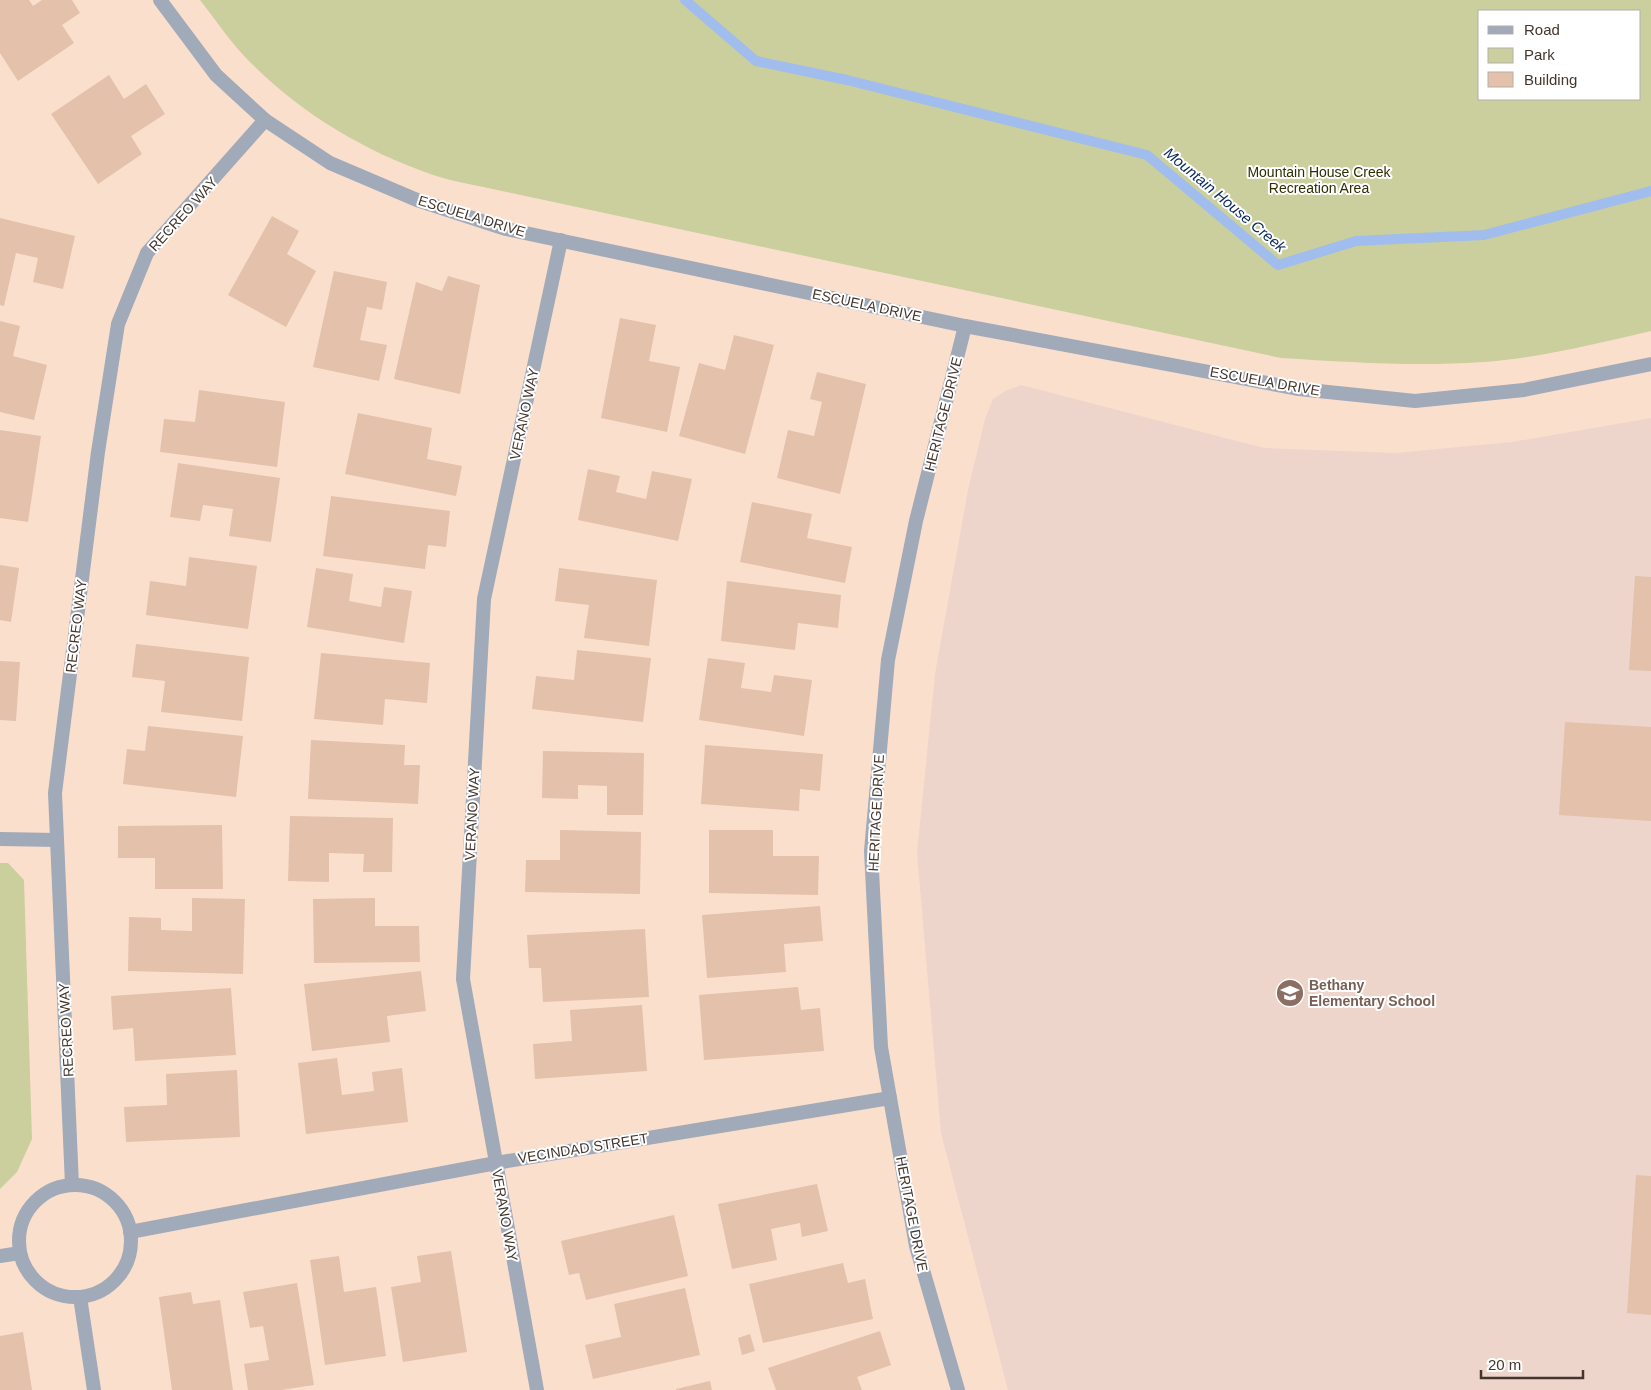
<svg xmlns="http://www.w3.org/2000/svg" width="1651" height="1390" font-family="Arial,sans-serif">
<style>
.education{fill:#edd5cb}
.green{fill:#cacf9d;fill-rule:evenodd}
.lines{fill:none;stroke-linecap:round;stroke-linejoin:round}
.stream{stroke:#a1bded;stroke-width:10}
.building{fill:#e3c1ab}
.minor{stroke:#a1aab8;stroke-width:14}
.tertiary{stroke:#a1aab8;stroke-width:14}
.labels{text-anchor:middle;stroke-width:4;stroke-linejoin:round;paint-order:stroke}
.park-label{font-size:14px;fill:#2d2f02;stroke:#fff}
.street-label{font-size:14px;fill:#44362d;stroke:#fff}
.education-label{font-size:14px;font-weight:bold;fill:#785e54;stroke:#fff;text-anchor:start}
.water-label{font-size:15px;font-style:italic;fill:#0d2c63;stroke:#fff}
</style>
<rect width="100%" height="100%" fill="#fbdfcd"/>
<!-- education -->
<polygon class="education" points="1021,385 1264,448 1396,453 1512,442 1651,418 1651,1390 1008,1390 941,1133 917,853 935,674 968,490 985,419 993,399 1005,391"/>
<!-- green -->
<g class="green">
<path d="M200 0H1651V331C1595 344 1539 358 1483 362 1415 367 1348 362 1281 358L488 188C470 184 451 181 433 175 360 150 288 106 237 48 224 33 213 16 200 0ZM1640 11V99H1480V11Z"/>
<polygon points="0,863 8,863 24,880 32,1139 17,1172 0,1189"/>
</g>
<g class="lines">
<!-- stream -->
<polyline class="stream" points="685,0 756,61 847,80 1147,155 1278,265 1356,241 1484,235 1651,191"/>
</g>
<!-- building -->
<g class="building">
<polygon points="0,0 29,0 33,6 42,0 72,0 80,13 62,25 74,43 18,81 0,53"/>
<polygon points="109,75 124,99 146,84 165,114 131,136 142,154 98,184 51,114"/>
<polygon points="272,216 299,231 287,254 316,271 286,327 228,295"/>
<polygon points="0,218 75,236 63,289 33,282 38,258 16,253 4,306 0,305"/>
<polygon points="334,271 387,282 382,310 367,307 360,340 387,345 379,381 313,367"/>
<polygon points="448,276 480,285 460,394 394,379 416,282 442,291"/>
<polygon points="620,318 656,325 649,361 680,367 667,432 601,418"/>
<polygon points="0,321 20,326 13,356 47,365 34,420 0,412"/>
<polygon points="734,335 774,345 745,454 679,436 699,363 725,370"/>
<polygon points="817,372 866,384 840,494 777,478 788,430 814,436 822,402 810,399"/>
<polygon points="199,390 285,402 277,467 160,452 164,419 195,422"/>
<polygon points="358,413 432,428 427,459 462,466 456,496 345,474"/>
<polygon points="0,430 41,436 28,522 0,518"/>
<polygon points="178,463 280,478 271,542 229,536 233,509 203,505 200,521 170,517"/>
<polygon points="588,469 620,476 616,492 646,499 652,471 692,479 678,541 578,520"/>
<polygon points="331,496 450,511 446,547 428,545 425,569 323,556"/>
<polygon points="752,502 812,514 807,538 852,547 845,583 740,562"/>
<polygon points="189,557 257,566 248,629 146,615 150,581 186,586"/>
<polygon points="0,565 19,568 11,622 0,620"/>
<polygon points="316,568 353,574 349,601 381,607 384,587 412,591 404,643 307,627"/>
<polygon points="559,568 657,580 649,646 584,638 589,605 555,601"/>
<polygon points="1635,576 1651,577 1651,671 1629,670"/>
<polygon points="727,581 841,595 838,628 798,623 795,650 721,641"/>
<polygon points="136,644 249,657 242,721 161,712 165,681 132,677"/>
<polygon points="577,650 651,658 643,722 532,709 536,676 574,680"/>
<polygon points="321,653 430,663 427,703 385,699 383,725 314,719"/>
<polygon points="708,658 745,663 741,688 771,692 774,675 812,680 804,736 699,720"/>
<polygon points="0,661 20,662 16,721 0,720"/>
<polygon points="1565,722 1651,727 1651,821 1559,815"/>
<polygon points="148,726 243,736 236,797 123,784 127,749 145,751"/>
<polygon points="311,740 405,745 404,765 420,765 418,804 308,799"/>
<polygon points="705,745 823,754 820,791 800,789 799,811 701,804"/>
<polygon points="543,751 644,753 643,815 607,815 607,786 578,785 578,799 542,798"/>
<polygon points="290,816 393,818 392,872 363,872 364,854 329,853 329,882 288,881"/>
<polygon points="222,825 223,889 155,889 155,858 118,858 118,826"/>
<polygon points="560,830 641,832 640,894 525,892 526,860 560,860"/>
<polygon points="709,830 773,830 773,856 819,856 818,895 709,893"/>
<polygon points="192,898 245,899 243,974 128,971 129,917 161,918 161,930 192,931"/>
<polygon points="375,898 375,926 419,926 420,962 314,963 313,899"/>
<polygon points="820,906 823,941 784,944 786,972 707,978 702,915"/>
<polygon points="645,929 649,997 543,1002 541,968 529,968 527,935"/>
<polygon points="421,971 426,1011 387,1016 390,1042 312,1051 304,984"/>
<polygon points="798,987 801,1010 820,1008 824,1051 704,1060 699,995"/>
<polygon points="231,988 236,1055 135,1061 133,1028 113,1030 111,996"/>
<polygon points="642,1005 647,1071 535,1079 533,1044 572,1041 570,1010"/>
<polygon points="337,1058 342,1095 374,1091 372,1072 402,1068 408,1122 306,1134 298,1063"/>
<polygon points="237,1070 240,1137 126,1142 124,1107 167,1105 166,1074"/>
<polygon points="1636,1175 1651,1176 1651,1315 1627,1313"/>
<polygon points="817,1184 828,1231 802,1237 800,1223 771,1229 777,1260 732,1269 718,1204"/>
<polygon points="674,1215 688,1276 586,1300 579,1273 569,1275 561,1241"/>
<polygon points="451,1251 467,1352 403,1362 391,1287 421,1282 417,1256"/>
<polygon points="339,1256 344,1292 376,1287 386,1356 325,1365 310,1260"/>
<polygon points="843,1263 848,1283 865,1279 873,1319 763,1343 749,1284"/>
<polygon points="297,1283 314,1385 281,1390 248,1390 244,1364 269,1360 263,1326 250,1328 243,1292"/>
<polygon points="685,1288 700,1355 593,1379 585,1345 621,1337 614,1304"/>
<polygon points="191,1292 193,1304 220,1300 233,1390 172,1390 159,1297"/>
<polygon points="880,1331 891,1365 857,1377 862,1390 776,1390 768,1368"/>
<polygon points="23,1332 32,1390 0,1390 0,1336"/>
<polygon points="750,1334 755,1351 742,1355 738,1338"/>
<polygon points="710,1381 712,1390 676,1390 676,1389"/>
</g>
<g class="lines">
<!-- minor -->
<g class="minor">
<polyline points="160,0 216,75 265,120 330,163 417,200 506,229 965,326"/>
<polyline points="0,839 57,840"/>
<polyline points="72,1185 55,793 98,452 118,324 147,253 265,120"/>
<circle cx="75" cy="1241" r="56"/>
<polyline points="130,1232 496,1163 890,1098"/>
<polyline points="0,1256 20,1253"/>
<polyline points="80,1297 94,1390"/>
<polyline points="537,1390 463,979 484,599 561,240"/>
</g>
<!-- tertiary -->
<polyline class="tertiary" points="958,1390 916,1246 881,1047 871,851 888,660 916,521 965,326 1299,389 1415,401 1524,390 1651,364"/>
</g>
<!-- icons -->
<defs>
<symbol id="school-disc" viewBox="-11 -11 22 22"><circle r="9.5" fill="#8d6e63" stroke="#fff"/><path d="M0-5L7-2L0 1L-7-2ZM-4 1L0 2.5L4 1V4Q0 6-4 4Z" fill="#fff"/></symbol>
</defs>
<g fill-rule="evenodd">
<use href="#school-disc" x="1274" y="977" width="32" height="32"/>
</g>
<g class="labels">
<!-- park labels -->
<g class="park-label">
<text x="1319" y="177">Mountain House Creek<tspan x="1319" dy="16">Recreation Area</tspan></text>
</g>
<!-- street labels -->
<g class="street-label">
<text transform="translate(183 214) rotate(-48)" y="5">RECREO WAY</text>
<text transform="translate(472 216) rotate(17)" y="5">ESCUELA DRIVE</text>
<text transform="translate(867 305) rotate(12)" y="5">ESCUELA DRIVE</text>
<text transform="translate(1265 381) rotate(10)" y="5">ESCUELA DRIVE</text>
<text transform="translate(524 414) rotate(-78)" y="5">VERANO WAY</text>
<text transform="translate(943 414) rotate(-76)" y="5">HERITAGE DRIVE</text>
<text transform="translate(76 626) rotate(-83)" y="5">RECREO WAY</text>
<text transform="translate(876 813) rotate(-87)" y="5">HERITAGE DRIVE</text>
<text transform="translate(472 814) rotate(-87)" y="5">VERANO WAY</text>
<text transform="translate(66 1030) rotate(-93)" y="5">RECREO WAY</text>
<text transform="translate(583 1148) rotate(-9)" y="5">VECINDAD STREET</text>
<text transform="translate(912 1214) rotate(79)" y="5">HERITAGE DRIVE</text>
<text transform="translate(505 1215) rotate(80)" y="5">VERANO WAY</text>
</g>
<!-- education labels -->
<g class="education-label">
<text x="1309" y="990">Bethany<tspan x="1309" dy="16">Elementary School</tspan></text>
</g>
<!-- water labels -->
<g class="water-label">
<text transform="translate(1225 200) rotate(40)" y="5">Mountain House Creek</text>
</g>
</g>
<!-- legend -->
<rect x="1478" y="10" width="162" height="90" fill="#ffffff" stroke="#b4afab"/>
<rect x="1488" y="26" width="25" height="8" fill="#a1aab8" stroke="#b4afab"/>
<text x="1524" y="35" font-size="15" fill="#44362d">Road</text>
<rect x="1488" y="48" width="25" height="15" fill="#cacf9d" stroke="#b4afab"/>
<text x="1524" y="60" font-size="15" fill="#44362d">Park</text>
<rect x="1488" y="72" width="25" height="15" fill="#e3c1ab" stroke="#b4afab"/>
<text x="1524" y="85" font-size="15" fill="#44362d">Building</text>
<!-- scale -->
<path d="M1481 1370v8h102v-8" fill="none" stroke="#44362d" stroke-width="2.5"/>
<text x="1488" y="1370" font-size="15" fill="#44362d" stroke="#ffffff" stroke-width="4" paint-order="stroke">20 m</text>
</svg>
